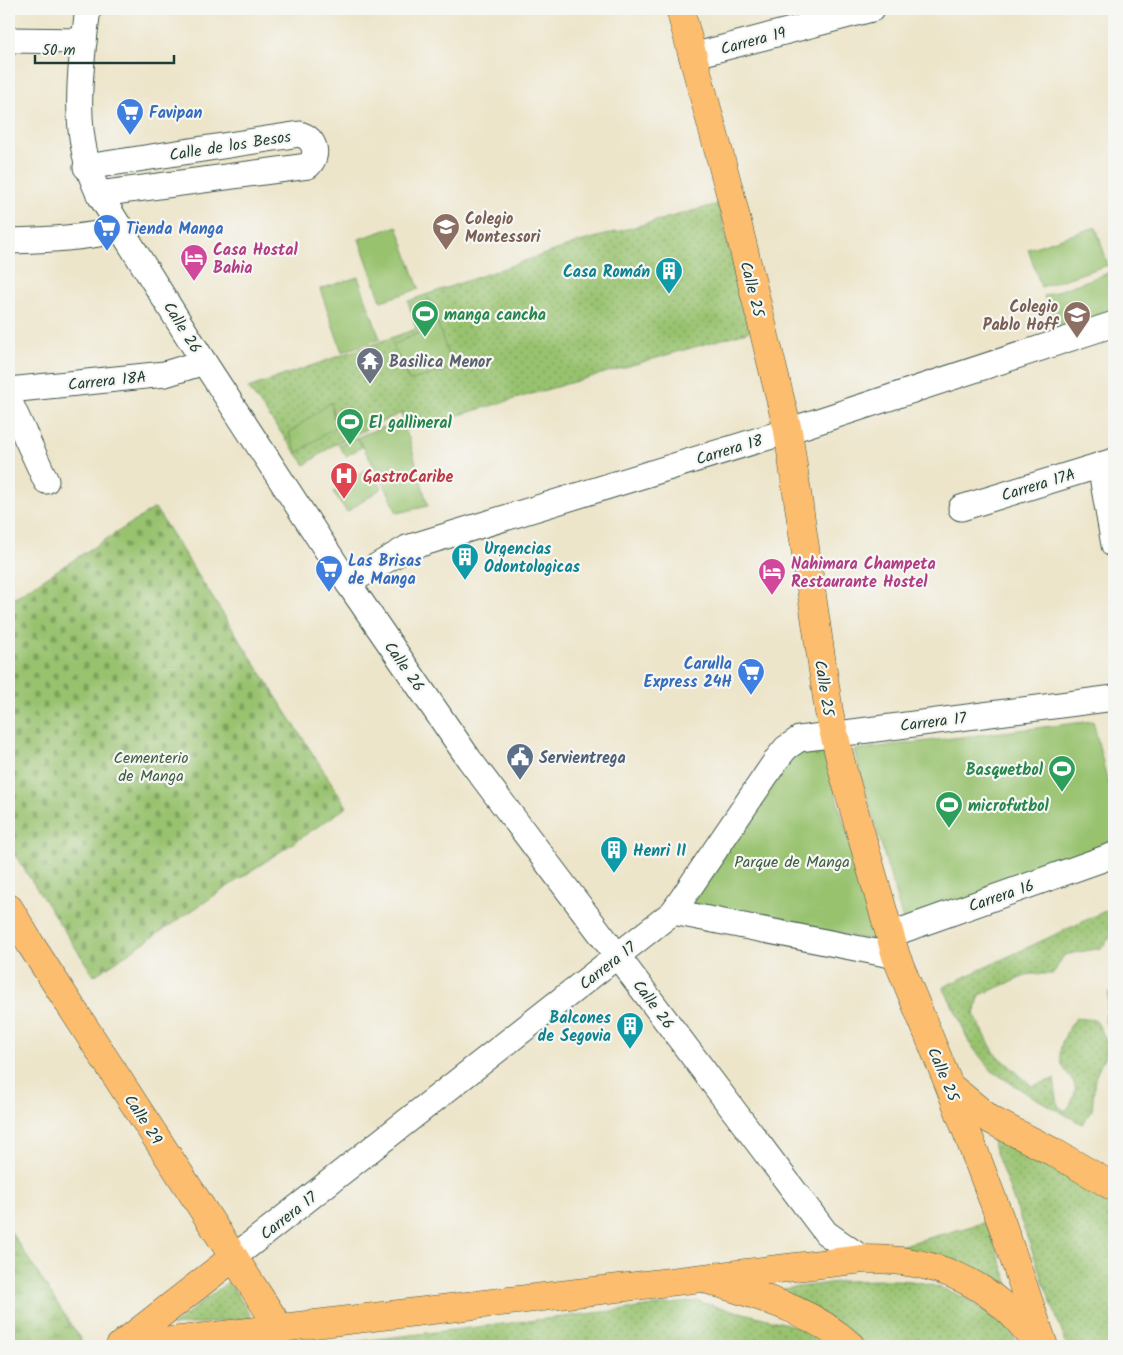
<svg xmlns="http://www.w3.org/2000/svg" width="1123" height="1355" font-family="Kalam,sans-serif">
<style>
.grass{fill:url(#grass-dots);stroke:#5c8051}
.wetland{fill:url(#wetland-marsh);stroke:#5c8051}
.cemetery{fill:url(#cemetery-stones);stroke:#5c8051}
.green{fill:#98c26e;stroke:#5c8051}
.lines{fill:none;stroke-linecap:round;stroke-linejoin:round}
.stream{stroke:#4fa5cc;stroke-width:5.5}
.minor-casing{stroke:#3e564a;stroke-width:27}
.major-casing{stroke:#3e564a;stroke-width:29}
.minor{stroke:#fff;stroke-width:25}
.major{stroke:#fcbd6e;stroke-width:28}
.labels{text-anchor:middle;stroke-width:4.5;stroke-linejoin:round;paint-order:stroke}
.street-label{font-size:16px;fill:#1f3d34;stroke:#f6f6f2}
.shop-label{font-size:16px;font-weight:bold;fill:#366cbe;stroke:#f6f6f2;text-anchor:start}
.education-label{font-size:16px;font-weight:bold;fill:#785e54;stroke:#f6f6f2;text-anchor:start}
.hotel-label{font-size:16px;font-weight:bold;fill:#b23c85;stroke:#f6f6f2;text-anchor:start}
.culture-label{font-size:16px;font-weight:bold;fill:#0d838f;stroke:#f6f6f2;text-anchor:end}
.leisure-label{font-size:16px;font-weight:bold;fill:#27864d;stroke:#f6f6f2;text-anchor:start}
.worship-label{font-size:16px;font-weight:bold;fill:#5b616d;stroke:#f6f6f2;text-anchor:start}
.health-label{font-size:16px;font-weight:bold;fill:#be3a42;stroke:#f6f6f2;text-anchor:start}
.park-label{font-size:16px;fill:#3d5e42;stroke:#f6f6f2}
.service-label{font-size:16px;font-weight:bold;fill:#4e5e75;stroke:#f6f6f2;text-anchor:start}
</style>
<defs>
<pattern id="grass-dots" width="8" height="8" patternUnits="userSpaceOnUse" patternTransform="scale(1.25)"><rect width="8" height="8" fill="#98c26e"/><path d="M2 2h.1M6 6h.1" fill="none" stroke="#7b9f5b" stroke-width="1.8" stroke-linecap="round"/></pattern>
<pattern id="wetland-marsh" width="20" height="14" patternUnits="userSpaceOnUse" patternTransform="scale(1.25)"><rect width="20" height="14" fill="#98c26e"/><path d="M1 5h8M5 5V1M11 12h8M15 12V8" fill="none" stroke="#7b9f5b"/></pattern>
<pattern id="cemetery-stones" width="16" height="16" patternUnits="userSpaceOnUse" patternTransform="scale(1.25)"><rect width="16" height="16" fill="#98c26e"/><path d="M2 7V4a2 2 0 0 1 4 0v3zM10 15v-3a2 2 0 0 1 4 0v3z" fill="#7b9f5b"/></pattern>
</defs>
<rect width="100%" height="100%" fill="#f6f6f2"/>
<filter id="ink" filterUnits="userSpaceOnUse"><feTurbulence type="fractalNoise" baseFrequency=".02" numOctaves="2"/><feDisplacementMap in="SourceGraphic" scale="10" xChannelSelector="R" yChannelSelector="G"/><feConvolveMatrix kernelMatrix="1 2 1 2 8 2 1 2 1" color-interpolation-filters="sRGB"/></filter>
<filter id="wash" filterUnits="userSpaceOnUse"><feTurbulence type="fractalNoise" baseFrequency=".0096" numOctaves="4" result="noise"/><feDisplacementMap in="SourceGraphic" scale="20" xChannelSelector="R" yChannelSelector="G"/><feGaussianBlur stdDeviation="1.12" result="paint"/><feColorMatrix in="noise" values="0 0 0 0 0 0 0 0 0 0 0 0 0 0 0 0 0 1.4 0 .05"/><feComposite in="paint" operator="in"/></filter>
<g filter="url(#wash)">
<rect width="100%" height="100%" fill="#ede5ca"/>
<!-- grass -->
<g class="grass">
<polygon points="718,204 750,331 407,430 401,413 335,444 305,465 248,388 416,329 408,301 583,241"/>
<path d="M1114 907V913L1112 914 1111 937 1101 948 1064 955 1053 974H1030L980 995 974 1014 994 1052 1032 1086 1054 1079 1058 1106 1066 1111C1090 1077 1060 1080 1060 1054 1060 1041 1069 1028 1076 1018L1096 1020 1109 1046 1095 1078 1092 1110 1082 1124 1028 1094 992 1071 969 1043 959 1018 943 987Z"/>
<polygon points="1114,991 1114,1033 1105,1022 1109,993"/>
<polygon points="987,1128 1047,1157 1114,1203 1114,1346 1067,1346"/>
<polygon points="986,1222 1014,1298 896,1247"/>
<polygon points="229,1281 252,1318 172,1326"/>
<path d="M844 1281C868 1281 894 1278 918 1282 953 1288 1002 1313 1019 1346H866L833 1320 768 1291Z"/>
<polygon points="696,1301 819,1332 838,1346 318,1346"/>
</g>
<!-- wetland -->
<polygon class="wetland" points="9,1229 85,1346 9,1346"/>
<!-- cemetery -->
<polygon class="cemetery" points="155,508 347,807 94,976 9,846 9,601"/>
<!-- green -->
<g class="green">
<polygon points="397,226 419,289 381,301 359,239"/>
<polygon points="1096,227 1108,265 1041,287 1028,249"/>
<polygon points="1111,272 1114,281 1114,316 1059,335 1044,296"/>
<polygon points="358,277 380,339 342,352 320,289"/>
<polygon points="430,299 452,368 409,381 393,345 423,331 416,305"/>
<polygon points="331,402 335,427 297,453 289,433"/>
<polygon points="397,421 409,438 428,506 397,513 388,492 358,438 362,447 346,456 338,445"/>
<polygon points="368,468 382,488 347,512 333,492"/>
<polygon points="1093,721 1114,808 1114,850 904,924 854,750"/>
<polygon points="821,746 880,942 689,903 787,761 804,750"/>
</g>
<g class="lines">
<!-- stream -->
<polyline class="stream" points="529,1341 529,1346"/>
</g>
</g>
<g filter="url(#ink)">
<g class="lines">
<defs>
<g id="minor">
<path d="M88 9C80 70 70 137 99 194L204 362 348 583 469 759 826 1233 863 1259"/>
<polyline points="9,40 84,41"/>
<polyline points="692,56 872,9"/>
<path d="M86 167 300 134C315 139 320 155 308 166L99 194"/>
<path d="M9 241C48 240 85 238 123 229"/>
<polyline points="9,390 165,374 204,362"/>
<polyline points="9,400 46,481"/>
<polyline points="1100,465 1114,545"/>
<polyline points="961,508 1114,461"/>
<polyline points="348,583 407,548 788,431 1114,324"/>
<polyline points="673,912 896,956"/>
<polyline points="889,935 1114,855"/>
<polyline points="234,1257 673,912 777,759 786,748 799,739 1114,698"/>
</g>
<g id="major">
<polyline points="680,9 730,193 788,431 829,712 844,775 896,956 949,1085 1002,1224 1044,1346"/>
<polyline points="9,908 31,945 281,1330"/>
<polyline points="952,1088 991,1120 1055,1153 1114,1187"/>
<path d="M711 1281C761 1297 812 1310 851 1346"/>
<polyline points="120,1346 234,1257"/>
<path d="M129 1346 863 1259C935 1258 994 1282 1036 1343"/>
</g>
</defs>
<!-- minor casing -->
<use href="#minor" class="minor-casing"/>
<!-- major casing -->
<use href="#major" class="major-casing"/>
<!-- minor -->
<use href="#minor" class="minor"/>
<!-- major -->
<use href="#major" class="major"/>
</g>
</g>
<!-- icons -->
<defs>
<symbol id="supermarket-pin" viewBox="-11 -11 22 30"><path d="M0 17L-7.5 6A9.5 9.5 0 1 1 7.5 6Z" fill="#3f7fe0" stroke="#f6f6f2"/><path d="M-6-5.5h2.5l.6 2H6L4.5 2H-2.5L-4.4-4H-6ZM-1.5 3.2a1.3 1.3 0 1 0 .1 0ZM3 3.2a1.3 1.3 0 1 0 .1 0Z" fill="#fff"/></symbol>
<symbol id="school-pin" viewBox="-11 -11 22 30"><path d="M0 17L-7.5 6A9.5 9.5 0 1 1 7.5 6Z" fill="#8d6e63" stroke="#f6f6f2"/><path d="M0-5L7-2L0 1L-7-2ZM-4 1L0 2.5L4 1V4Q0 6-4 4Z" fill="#fff"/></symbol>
<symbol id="hotel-pin" viewBox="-11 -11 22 30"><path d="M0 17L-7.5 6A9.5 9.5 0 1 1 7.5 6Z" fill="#d1479c" stroke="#f6f6f2"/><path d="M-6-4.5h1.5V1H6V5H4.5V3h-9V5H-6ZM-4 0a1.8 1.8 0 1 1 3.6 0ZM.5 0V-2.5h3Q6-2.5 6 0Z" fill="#fff"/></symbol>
<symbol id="building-pin" viewBox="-11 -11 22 30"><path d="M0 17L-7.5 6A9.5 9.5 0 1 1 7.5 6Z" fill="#0f9aa8" stroke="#f6f6f2"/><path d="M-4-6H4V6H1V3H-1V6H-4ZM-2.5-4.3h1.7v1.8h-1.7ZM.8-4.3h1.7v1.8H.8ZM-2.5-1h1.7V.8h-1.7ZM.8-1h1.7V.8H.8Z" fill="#fff"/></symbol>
<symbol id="stadium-pin" viewBox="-11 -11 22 30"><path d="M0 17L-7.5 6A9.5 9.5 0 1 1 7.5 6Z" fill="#2e9e5b" stroke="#f6f6f2"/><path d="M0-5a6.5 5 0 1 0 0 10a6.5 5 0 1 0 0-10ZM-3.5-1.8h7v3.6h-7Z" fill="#fff"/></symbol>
<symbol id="temple-pin" viewBox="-11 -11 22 30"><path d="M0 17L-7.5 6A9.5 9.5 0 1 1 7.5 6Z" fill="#6b7280" stroke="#f6f6f2"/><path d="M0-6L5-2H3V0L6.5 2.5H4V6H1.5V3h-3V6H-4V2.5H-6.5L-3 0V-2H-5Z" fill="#fff"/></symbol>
<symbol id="hospital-pin" viewBox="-11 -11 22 30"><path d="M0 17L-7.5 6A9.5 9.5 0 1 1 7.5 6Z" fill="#e0444e" stroke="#f6f6f2"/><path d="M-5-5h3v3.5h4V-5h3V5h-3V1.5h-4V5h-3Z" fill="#fff"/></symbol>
<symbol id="civic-pin" viewBox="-11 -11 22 30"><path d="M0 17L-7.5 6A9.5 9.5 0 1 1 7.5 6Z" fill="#5c6f8a" stroke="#f6f6f2"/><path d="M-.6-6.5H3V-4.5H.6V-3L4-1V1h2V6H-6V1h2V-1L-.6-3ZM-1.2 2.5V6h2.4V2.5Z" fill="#fff"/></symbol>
</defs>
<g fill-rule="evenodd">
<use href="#supermarket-pin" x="114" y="96" width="32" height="43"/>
<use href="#school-pin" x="430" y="211" width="32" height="43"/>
<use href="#supermarket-pin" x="91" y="212" width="32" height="43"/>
<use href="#hotel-pin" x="178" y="242" width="32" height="43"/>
<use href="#building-pin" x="653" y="255" width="32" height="43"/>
<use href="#stadium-pin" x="409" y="298" width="32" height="43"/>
<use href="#school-pin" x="1061" y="299" width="32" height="43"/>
<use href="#temple-pin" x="354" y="345" width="32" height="43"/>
<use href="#stadium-pin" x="334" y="406" width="32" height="43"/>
<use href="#hospital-pin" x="328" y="460" width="32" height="43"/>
<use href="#building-pin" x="449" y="541" width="32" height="43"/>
<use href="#supermarket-pin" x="313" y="553" width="32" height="43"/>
<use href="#hotel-pin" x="756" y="556" width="32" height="43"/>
<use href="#supermarket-pin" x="735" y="656" width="32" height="43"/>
<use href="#civic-pin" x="504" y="741" width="32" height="43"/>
<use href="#stadium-pin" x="1046" y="753" width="32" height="43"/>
<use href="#stadium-pin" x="933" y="789" width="32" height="43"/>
<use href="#building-pin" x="598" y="834" width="32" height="43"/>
<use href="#building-pin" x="614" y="1010" width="32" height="43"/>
</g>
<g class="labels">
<!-- street labels -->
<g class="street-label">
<text transform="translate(753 40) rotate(-15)" y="6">Carrera 19</text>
<text transform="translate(230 145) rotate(-9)" y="6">Calle de los Besos</text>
<text transform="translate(753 289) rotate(76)" y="6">Calle 25</text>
<text transform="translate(183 327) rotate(58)" y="6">Calle 26</text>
<text transform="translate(107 380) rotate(-6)" y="6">Carrera 18A</text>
<text transform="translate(729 449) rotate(-17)" y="6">Carrera 18</text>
<text transform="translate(1038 484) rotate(-17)" y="6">Carrera 17A</text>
<text transform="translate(405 666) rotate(55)" y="6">Calle 26</text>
<text transform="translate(825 688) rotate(81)" y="6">Calle 25</text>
<text transform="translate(933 721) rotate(-7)" y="6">Carrera 17</text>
<text transform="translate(1001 895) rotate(-19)" y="6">Carrera 16</text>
<text transform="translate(607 965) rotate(-38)" y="6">Carrera 17</text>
<text transform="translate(654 1004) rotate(53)" y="6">Calle 26</text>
<text transform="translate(944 1074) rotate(67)" y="6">Calle 25</text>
<text transform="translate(144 1119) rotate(57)" y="6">Calle 29</text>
<text transform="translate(288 1215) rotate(-38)" y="6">Carrera 17</text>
</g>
<!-- shop labels -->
<g class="shop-label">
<text x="149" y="118">Favipan</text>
<text x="126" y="234">Tienda Manga</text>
<text x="348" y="566">Las Brisas<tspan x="348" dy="18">de Manga</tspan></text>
<text x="732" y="669" text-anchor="end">Carulla<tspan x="732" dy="18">Express 24H</tspan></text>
</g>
<!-- education labels -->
<g class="education-label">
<text x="465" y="224">Colegio<tspan x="465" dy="18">Montessori</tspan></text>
<text x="1058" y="312" text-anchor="end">Colegio<tspan x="1058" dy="18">Pablo Hoff</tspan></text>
</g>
<!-- hotel labels -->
<g class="hotel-label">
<text x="213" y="255">Casa Hostal<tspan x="213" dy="18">Bahia</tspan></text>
<text x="791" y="569">Nahimara Champeta<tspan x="791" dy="18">Restaurante Hostel</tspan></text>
</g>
<!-- culture labels -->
<g class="culture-label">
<text x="650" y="277">Casa Román</text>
<text x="484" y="554" text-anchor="start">Urgencias<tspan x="484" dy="18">Odontologicas</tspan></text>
<text x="633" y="856" text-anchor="start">Henri II</text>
<text x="611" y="1023">Balcones<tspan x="611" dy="18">de Segovia</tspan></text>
</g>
<!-- leisure labels -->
<g class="leisure-label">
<text x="444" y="320">manga cancha</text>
<text x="369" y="428">El gallineral</text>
<text x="1043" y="775" text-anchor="end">Basquetbol</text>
<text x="968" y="811">microfutbol</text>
</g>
<!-- worship labels -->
<g class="worship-label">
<text x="389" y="367">Basilica Menor</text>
</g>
<!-- health labels -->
<g class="health-label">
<text x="363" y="482">GastroCaribe</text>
</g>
<!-- park labels -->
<g class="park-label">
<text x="151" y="763">Cementerio<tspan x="151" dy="18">de Manga</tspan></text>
<text x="792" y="867">Parque de Manga</text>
</g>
<!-- service labels -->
<g class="service-label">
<text x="539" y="763">Servientrega</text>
</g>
</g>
<!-- margin -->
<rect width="1123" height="1355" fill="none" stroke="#f6f6f2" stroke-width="30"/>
<!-- scale -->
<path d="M35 55v8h139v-8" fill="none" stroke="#1f3d34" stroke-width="2.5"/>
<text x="42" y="55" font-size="15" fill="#1f3d34" stroke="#f6f6f2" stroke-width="4" paint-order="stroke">50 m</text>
</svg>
